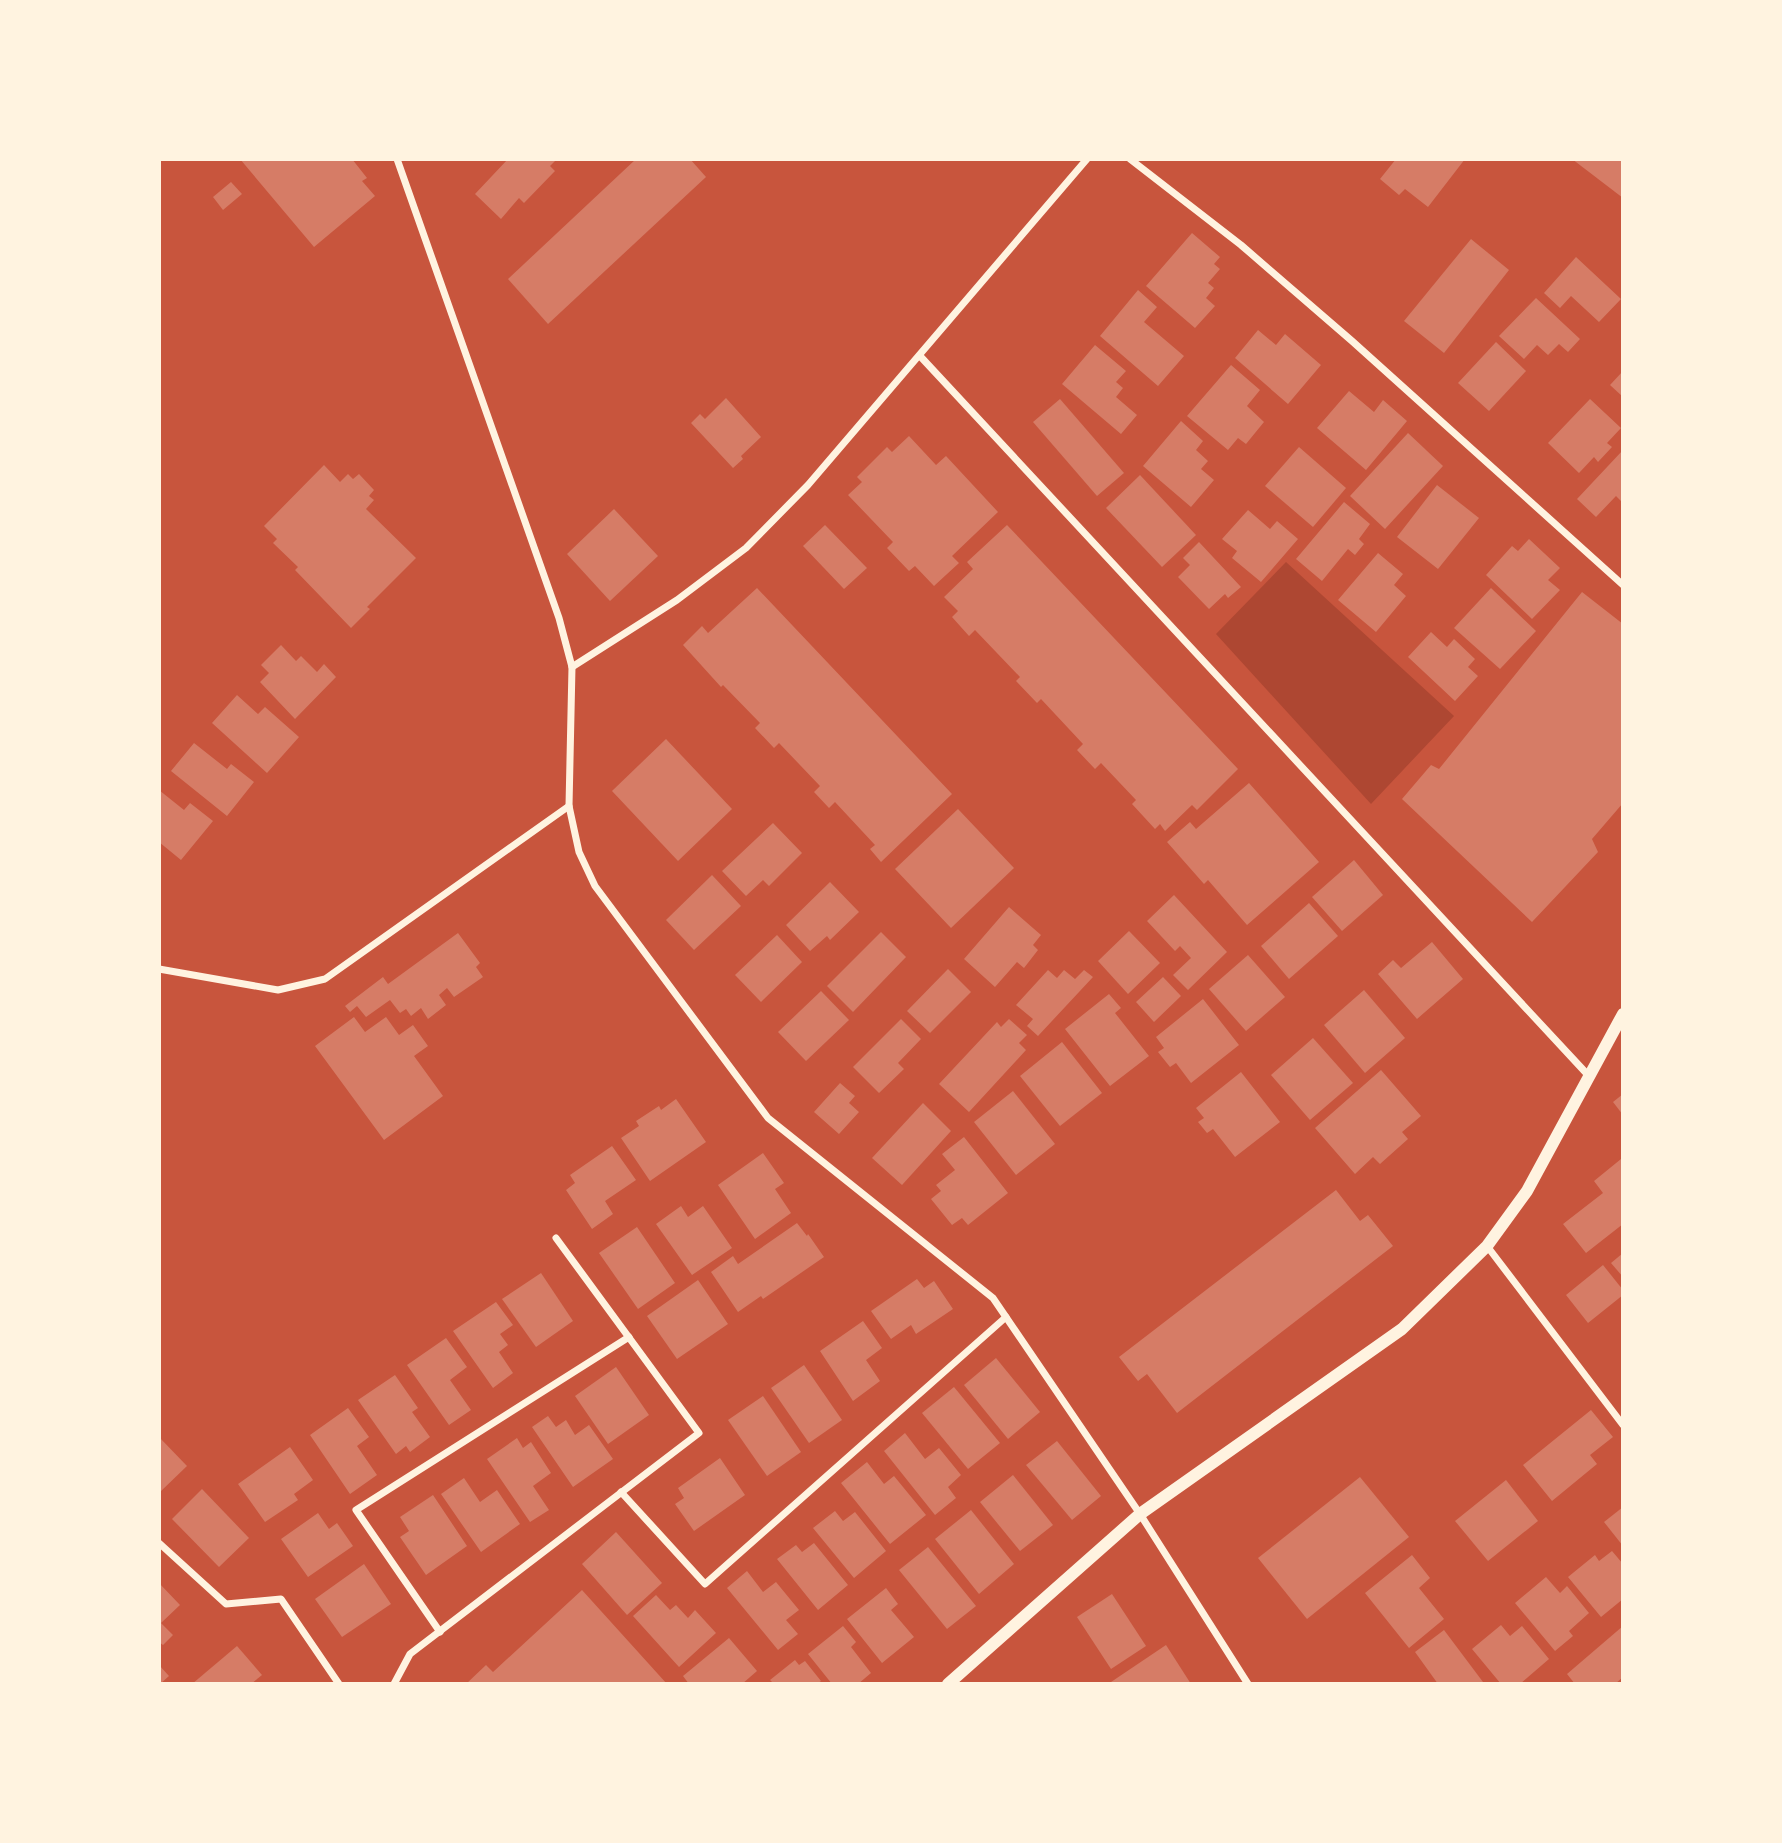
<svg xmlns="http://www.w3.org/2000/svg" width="1782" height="1843" font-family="Jost,sans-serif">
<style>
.green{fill:#ae4732}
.building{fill:#d67c66}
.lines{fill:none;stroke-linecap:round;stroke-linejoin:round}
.minor{stroke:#fff3e0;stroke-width:7}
.tertiary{stroke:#fff3e0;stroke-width:12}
</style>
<rect width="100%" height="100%" fill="#c8553d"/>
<!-- green -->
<polygon class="green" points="1286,562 1454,716 1371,804 1216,634"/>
<!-- building -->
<g class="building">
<polygon points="240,159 352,159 367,178 362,181 375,196 314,247"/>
<polygon points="508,159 557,159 550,166 555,171 524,203 519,198 501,219 475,194"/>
<polygon points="636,159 690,159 706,177 548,324 508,279"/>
<polygon points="1396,159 1465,159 1428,207 1405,189 1399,195 1380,179"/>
<polygon points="1572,159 1623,159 1623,198"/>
<polygon points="231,182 242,194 223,210 213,197"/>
<polygon points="1192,233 1220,257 1214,264 1220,269 1208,283 1214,288 1206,298 1215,306 1195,328 1146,286"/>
<polygon points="1471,239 1509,270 1444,353 1404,321"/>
<polygon points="1576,257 1621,299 1599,322 1571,296 1560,308 1544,293"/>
<polygon points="1138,290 1157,307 1144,322 1184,356 1158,386 1100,336"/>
<polygon points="1536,298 1580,339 1568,352 1559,344 1548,355 1537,345 1524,359 1499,336"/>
<polygon points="1258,330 1276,345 1285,334 1321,365 1288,404 1235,358"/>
<polygon points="1496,342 1526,371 1489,411 1458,383"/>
<polygon points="1095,345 1126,371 1116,382 1123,388 1116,397 1137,415 1121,434 1062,384"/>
<polygon points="1231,365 1260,390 1247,406 1264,422 1246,444 1238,438 1228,450 1187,416"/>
<polygon points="1623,371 1623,397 1610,385"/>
<polygon points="1349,391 1374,412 1383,400 1407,421 1366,470 1317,428"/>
<polygon points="726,398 761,437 741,456 743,459 733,468 691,423 700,414 705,419"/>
<polygon points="1060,399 1124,473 1097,496 1033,422"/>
<polygon points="1590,399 1621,428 1607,443 1612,447 1598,462 1594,457 1579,473 1548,443"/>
<polygon points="1181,421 1203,441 1196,450 1208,461 1201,469 1214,480 1191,507 1143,466"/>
<polygon points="1408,433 1443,466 1385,529 1350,496"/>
<polygon points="909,436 936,465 946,456 998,512 952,556 959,563 934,586 915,566 909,571 887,548 893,542 848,495 862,482 857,477 887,447 892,452"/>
<polygon points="1299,447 1346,488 1313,527 1265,486"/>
<polygon points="1623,450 1623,503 1616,496 1596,517 1577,499"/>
<polygon points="324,465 340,482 348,474 353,479 359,474 374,490 369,496 374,500 366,509 416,558 367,607 370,609 351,628 295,570 298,567 273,543 277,539 264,526"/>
<polygon points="1140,475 1196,535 1162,567 1106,508"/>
<polygon points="1437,485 1479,518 1438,569 1397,537"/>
<polygon points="1344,502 1370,524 1359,539 1364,544 1355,555 1348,549 1322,581 1296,559"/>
<polygon points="614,509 658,556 610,601 567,554"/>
<polygon points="1248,510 1270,529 1277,521 1298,539 1261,582 1232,558 1237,551 1222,539"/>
<polygon points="825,525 867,568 844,589 803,546"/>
<polygon points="1007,525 1238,769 1197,810 1192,805 1165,831 1160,824 1155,829 1132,804 1136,800 1101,763 1095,769 1077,750 1083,744 1041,699 1037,703 1016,681 1020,677 975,630 969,636 952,617 958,611 944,597 973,569 967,562"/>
<polygon points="1529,539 1560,568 1548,580 1560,590 1532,619 1486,575 1512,546 1518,551"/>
<polygon points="1199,542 1241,587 1228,598 1225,594 1209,609 1178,577 1190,565 1183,558"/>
<polygon points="1378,553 1403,574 1394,585 1406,596 1376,632 1338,600"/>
<polygon points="757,588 952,794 881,862 870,849 875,845 835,802 829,808 814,792 820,786 779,743 774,748 755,728 760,723 723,685 721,687 683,645 702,626 708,633"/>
<polygon points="1491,588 1536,631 1500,669 1454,628"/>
<polygon points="1582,592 1623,624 1623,803 1592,839 1598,852 1532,922 1402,799 1431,765 1439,769"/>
<polygon points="1431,632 1447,647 1454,639 1475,659 1468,667 1478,676 1455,701 1408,657"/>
<polygon points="281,645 296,661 301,656 317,672 324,664 336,677 295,719 260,682 269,673 261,665"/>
<polygon points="237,695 258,714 265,707 299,737 267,773 212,723"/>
<polygon points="666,739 732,809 678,861 612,791"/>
<polygon points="194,743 227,769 231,764 254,782 227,816 171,771"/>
<polygon points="1249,783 1319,862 1247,925 1208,880 1204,884 1167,842 1190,822 1196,829"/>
<polygon points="159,790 184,810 190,803 213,821 181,860 159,842"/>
<polygon points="958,809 1014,868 951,928 895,869"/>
<polygon points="773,823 802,853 769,886 763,880 746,896 722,871"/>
<polygon points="1354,860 1383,895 1342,931 1312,897"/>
<polygon points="712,875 741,906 694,950 666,920"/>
<polygon points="830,882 859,912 830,940 827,936 810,951 786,925"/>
<polygon points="1174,895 1227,952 1188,990 1173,975 1191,958 1180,946 1175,951 1147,921"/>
<polygon points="1309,903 1338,936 1289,979 1261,946"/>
<polygon points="1009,907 1041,935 1033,945 1038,950 1024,968 1017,962 995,987 964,959"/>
<polygon points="1129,931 1160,963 1128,994 1098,961"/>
<polygon points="881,932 906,957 853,1012 827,986"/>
<polygon points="458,933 480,963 476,967 483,977 454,997 447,988 439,995 446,1005 428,1019 421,1008 411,1016 406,1009 400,1013 390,1000 366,1017 357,1006 350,1012 345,1006 383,977 388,984"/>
<polygon points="777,935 802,962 761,1002 735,975"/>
<polygon points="1432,942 1463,979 1417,1019 1378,974 1393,960 1401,968"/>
<polygon points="1248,955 1285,997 1246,1031 1209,989"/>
<polygon points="948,969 971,992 930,1033 907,1011"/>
<polygon points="1048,970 1057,978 1064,970 1075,979 1084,970 1093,977 1038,1036 1027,1026 1033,1019 1016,1005"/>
<polygon points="1163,977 1181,996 1154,1022 1136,1002"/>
<polygon points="1364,990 1405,1038 1365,1073 1324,1025"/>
<polygon points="821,991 849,1020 806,1061 778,1032"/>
<polygon points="1109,994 1121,1008 1115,1013 1149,1056 1110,1086 1065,1029"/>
<polygon points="1203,999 1239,1045 1191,1083 1176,1063 1170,1067 1158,1052 1164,1048 1156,1037"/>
<polygon points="354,1017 365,1032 386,1017 399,1035 413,1025 428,1046 414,1056 443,1096 384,1140 315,1046"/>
<polygon points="901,1019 921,1039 898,1063 904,1069 879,1093 853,1067"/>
<polygon points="1009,1019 1027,1035 1019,1043 1026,1050 969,1112 939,1084 997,1022 1001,1027"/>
<polygon points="1313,1038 1353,1083 1310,1120 1271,1075"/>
<polygon points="1062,1042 1102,1093 1060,1126 1020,1076"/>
<polygon points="1381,1070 1421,1116 1402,1132 1408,1139 1380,1164 1373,1157 1355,1174 1315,1128"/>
<polygon points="1241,1072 1280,1122 1235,1157 1213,1129 1207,1133 1198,1122 1204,1118 1196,1108"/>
<polygon points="840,1083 855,1096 849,1103 859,1112 839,1134 814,1112"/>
<polygon points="1013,1091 1055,1144 1016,1175 974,1122"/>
<polygon points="1623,1094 1623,1115 1613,1102"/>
<polygon points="676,1099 706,1142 650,1181 621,1138 639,1126 636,1121 659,1106 661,1110"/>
<polygon points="923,1103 951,1131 902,1185 872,1158"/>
<polygon points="964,1137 1008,1193 968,1225 962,1218 952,1225 931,1199 941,1191 936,1185 955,1170 942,1154"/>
<polygon points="612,1146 636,1180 605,1201 613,1214 592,1229 566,1190 575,1183 570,1175"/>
<polygon points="763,1153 784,1183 775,1189 791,1213 755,1239 718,1185"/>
<polygon points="1621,1159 1623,1162 1623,1224 1586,1253 1563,1224 1603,1193 1594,1181"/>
<polygon points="1336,1190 1360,1221 1368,1215 1393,1246 1177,1413 1147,1374 1138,1381 1119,1357"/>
<polygon points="681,1206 688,1217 703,1206 732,1248 692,1275 656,1224"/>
<polygon points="797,1223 807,1236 808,1234 824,1257 763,1299 761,1296 738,1312 711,1272 733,1256 738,1264"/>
<polygon points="637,1227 675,1283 638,1309 599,1253"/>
<polygon points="1623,1253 1623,1277 1611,1263"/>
<polygon points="1603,1265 1623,1290 1623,1295 1588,1323 1566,1295"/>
<polygon points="541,1273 573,1321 536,1347 502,1299"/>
<polygon points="917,1279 924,1288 934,1281 953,1309 916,1334 911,1325 891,1339 871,1311"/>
<polygon points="698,1280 728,1324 677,1359 647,1316"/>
<polygon points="496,1302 513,1325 500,1334 508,1345 499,1352 513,1373 493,1388 453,1331"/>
<polygon points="863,1321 882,1348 866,1360 880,1381 853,1401 820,1351"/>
<polygon points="446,1338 467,1367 450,1380 471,1410 449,1425 407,1365"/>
<polygon points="996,1358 1040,1412 1008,1439 964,1385"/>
<polygon points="804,1365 842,1420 809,1443 771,1388"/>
<polygon points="616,1367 649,1415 608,1444 575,1396"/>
<polygon points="395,1375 418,1408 412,1412 430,1437 410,1452 406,1446 396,1454 358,1400"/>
<polygon points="954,1387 1000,1443 968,1469 922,1413"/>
<polygon points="763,1396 801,1452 767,1476 728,1420"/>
<polygon points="348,1408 369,1437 357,1446 377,1475 350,1494 310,1435"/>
<polygon points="1591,1410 1613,1437 1590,1455 1597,1464 1552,1501 1523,1465"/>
<polygon points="548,1416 556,1427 566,1420 575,1435 589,1425 613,1459 573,1487 532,1427"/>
<polygon points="905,1433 925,1459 939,1448 961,1475 948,1487 956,1498 935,1515 884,1451"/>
<polygon points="159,1437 187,1466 159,1493"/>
<polygon points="517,1438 523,1448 531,1442 551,1473 533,1486 549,1510 530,1522 487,1459"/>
<polygon points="1057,1441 1101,1496 1072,1520 1026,1465"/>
<polygon points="290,1447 313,1480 294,1494 298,1500 265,1522 238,1484"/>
<polygon points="720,1458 745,1495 694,1531 675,1504 684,1498 678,1488"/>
<polygon points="867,1462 884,1484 894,1476 926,1515 890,1544 841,1483"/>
<polygon points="1013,1475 1053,1525 1020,1551 980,1502"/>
<polygon points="1360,1477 1409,1537 1307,1619 1258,1558"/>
<polygon points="464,1478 480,1502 497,1490 520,1524 481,1552 441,1494"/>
<polygon points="1506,1480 1538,1521 1488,1561 1455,1521"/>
<polygon points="202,1489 249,1538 219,1567 172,1519"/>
<polygon points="433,1495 467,1546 426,1575 400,1537 409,1531 400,1517"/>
<polygon points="1623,1507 1623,1546 1604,1522"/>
<polygon points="971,1510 1014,1564 979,1594 935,1539"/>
<polygon points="835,1511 843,1521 855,1512 886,1551 854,1578 813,1528"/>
<polygon points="318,1513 329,1529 337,1523 353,1546 308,1577 281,1539"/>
<polygon points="616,1532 662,1583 627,1615 582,1564"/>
<polygon points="814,1543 848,1585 818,1610 777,1559 796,1545 802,1552"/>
<polygon points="928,1547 976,1606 947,1629 899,1570"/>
<polygon points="1612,1551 1623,1564 1623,1599 1601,1617 1568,1577 1595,1555 1599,1561"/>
<polygon points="1412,1555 1430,1578 1419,1588 1444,1619 1409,1648 1365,1593"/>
<polygon points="364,1564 391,1604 342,1637 315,1599"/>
<polygon points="747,1571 763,1592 776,1582 799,1610 786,1620 798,1634 778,1650 727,1588"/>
<polygon points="1546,1577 1560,1593 1567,1586 1589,1613 1569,1631 1573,1636 1555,1651 1515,1603"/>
<polygon points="159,1583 180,1605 161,1623 173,1635 163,1645 159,1642"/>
<polygon points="886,1588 898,1604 891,1610 914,1637 882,1663 847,1619"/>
<polygon points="582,1590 667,1684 466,1684 486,1665 493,1672"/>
<polygon points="1112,1594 1146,1646 1111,1669 1077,1617"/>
<polygon points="656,1595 670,1610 676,1605 688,1618 695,1610 716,1633 679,1667 633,1616"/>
<polygon points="1501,1625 1510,1636 1522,1626 1549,1659 1520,1684 1501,1684 1472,1649"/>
<polygon points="843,1626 856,1642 851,1647 871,1673 858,1684 832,1684 808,1654"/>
<polygon points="1623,1626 1623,1677 1615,1684 1575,1684 1567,1674"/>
<polygon points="1444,1630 1483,1682 1438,1684 1415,1652"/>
<polygon points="729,1638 757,1671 742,1684 689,1684 683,1676"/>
<polygon points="1166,1645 1191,1684 1113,1684 1111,1682"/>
<polygon points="237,1646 262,1675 251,1684 192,1684"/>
<polygon points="795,1660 799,1665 805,1661 821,1681 817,1684 774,1684 770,1680"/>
<polygon points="159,1665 169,1676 160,1684 159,1684"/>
</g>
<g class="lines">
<!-- minor -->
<g class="minor">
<polyline points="397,159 559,618 572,667 569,806 579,852 595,886 768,1118 993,1298 1140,1514 1248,1684"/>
<polyline points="1130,159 1241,245 1352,341 1623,585"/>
<polyline points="920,356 1588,1075"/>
<polyline points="572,667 677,600 746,548 808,485 1087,159"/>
<polyline points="159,969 278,990 325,979 569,806"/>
<polyline points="1487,1246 1623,1425"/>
<polyline points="621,1492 705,1584 1006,1317"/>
<polyline points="159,1543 226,1604 281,1599 339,1684"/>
<polyline points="440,1632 356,1510 629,1337"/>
<polyline points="394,1684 410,1654 699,1433 556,1238"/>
</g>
<!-- tertiary -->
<polyline class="tertiary" points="948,1684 1140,1514 1402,1329 1487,1246 1527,1191 1623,1014"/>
</g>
<!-- border -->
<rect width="1782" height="1843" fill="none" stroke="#fff3e0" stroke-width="322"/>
</svg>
